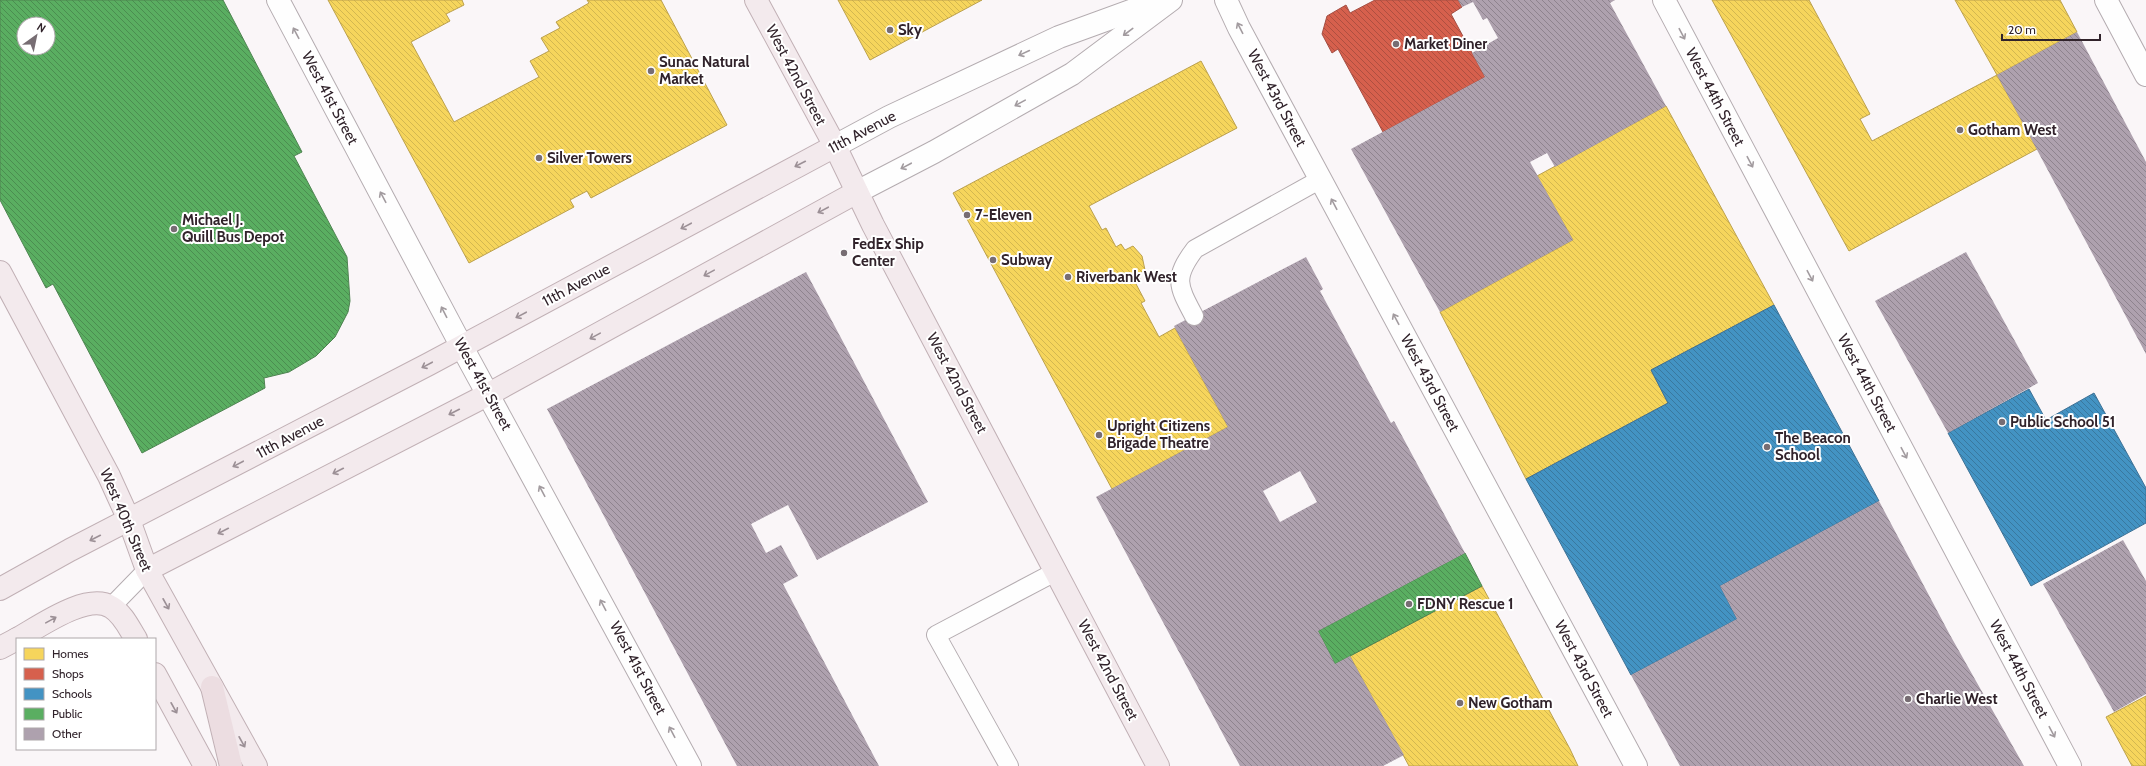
<svg xmlns="http://www.w3.org/2000/svg" width="2146" height="766" font-family="Cabin,sans-serif">
<style>
.homes{fill:url(#homes-back-hatch);stroke:#bba04d}
.shops{fill:url(#shops-back-hatch);stroke:#a44e43}
.schools{fill:url(#schools-back-hatch);stroke:#3e7195}
.public{fill:url(#public-back-hatch);stroke:#4e8451;fill-rule:evenodd}
.building{fill:url(#building-back-hatch);fill-rule:evenodd}
.lines{fill:none;stroke-linecap:round;stroke-linejoin:round}
.lane-casing{stroke:#b4acb0;stroke-width:20}
.street-casing{stroke:#b4acb0;stroke-width:24}
.secondary-casing{stroke:#b4acb0;stroke-width:24}
.primary-casing{stroke:#c1b0b5;stroke-width:24}
.highway-casing{stroke:#c1b0b5;stroke-width:24}
.lane{stroke:#fefefe;stroke-width:18}
.street{stroke:#fefefe;stroke-width:22}
.secondary{stroke:#fefefe;stroke-width:22}
.primary{stroke:#f3eaed;stroke-width:22}
.highway{stroke:#ecdde1;stroke-width:22}
.oneway{stroke:#a29b9f}
.oneway2{stroke:#9c9096}
.poi-dot{fill:#776d73;stroke:#fff;stroke-width:1.5}
.labels{text-anchor:middle;stroke-width:4;stroke-linejoin:round;paint-order:stroke}
.poi-label{font-size:15px;font-weight:bold;fill:#31232b;stroke:#fff;text-anchor:start}
.street-label{font-size:15px;fill:#31232b;stroke:#fff}
</style>
<defs>
<pattern id="homes-back-hatch" width="6" height="6" patternUnits="userSpaceOnUse"><rect width="6" height="6" fill="#f6d55c"/><path d="M-1 5l2 2M0 0l6 6M5-1l2 2" fill="none" stroke="#d3b750"/></pattern>
<pattern id="shops-back-hatch" width="6" height="6" patternUnits="userSpaceOnUse"><rect width="6" height="6" fill="#d6604d"/><path d="M-1 5l2 2M0 0l6 6M5-1l2 2" fill="none" stroke="#ae4f40"/></pattern>
<pattern id="schools-back-hatch" width="6" height="6" patternUnits="userSpaceOnUse"><rect width="6" height="6" fill="#4393c3"/><path d="M-1 5l2 2M0 0l6 6M5-1l2 2" fill="none" stroke="#39789f"/></pattern>
<pattern id="public-back-hatch" width="6" height="6" patternUnits="userSpaceOnUse"><rect width="6" height="6" fill="#5aae61"/><path d="M-1 5l2 2M0 0l6 6M5-1l2 2" fill="none" stroke="#4b8d50"/></pattern>
<pattern id="building-back-hatch" width="6" height="6" patternUnits="userSpaceOnUse"><rect width="6" height="6" fill="#aea1ae"/><path d="M-1 5l2 2M0 0l6 6M5-1l2 2" fill="none" stroke="#8e838e"/></pattern>
</defs>
<rect width="100%" height="100%" fill="#faf6f8"/>
<!-- homes -->
<g class="homes">
<polygon points="328,0 462,0 464,5 446,14 450,21 411,42 454,122 539,77 530,61 549,51 541,38 560,28 556,22 589,3 587,0 661,0 727,125 591,198 587,191 570,200 574,207 469,263"/>
<polygon points="838,0 982,0 870,60"/>
<polygon points="1712,0 1809,0 1870,114 1860,119 1872,141 1997,75 2037,149 1849,251"/>
<polygon points="1955,0 2060,0 2077,32 1997,75"/>
<polygon points="1201,61 1237,128 1089,206 1102,230 1106,228 1116,247 1121,244 1125,250 1133,246 1142,256 1145,270 1138,274 1140,279 1135,282 1145,301 1141,303 1159,337 1175,328 1228,427 1112,489 953,193"/>
<polygon points="1666,106 1774,305 1651,370 1668,403 1526,479 1440,312 1573,240 1537,176"/>
<polygon points="1482,586 1570,749 1578,766 1409,766 1350,656"/>
<polygon points="2146,696 2146,766 2132,766 2106,717"/>
</g>
<!-- shops -->
<polygon class="shops" points="1375,0 1458,0 1462,7 1451,14 1485,77 1383,132 1338,49 1332,53 1322,34 1327,16 1346,5 1350,13"/>
<!-- schools -->
<g class="schools">
<polygon points="1774,305 1879,501 1720,586 1737,619 1631,675 1526,479 1668,403 1651,370"/>
<polygon points="2029,389 2046,420 2094,393 2146,488 2146,523 2031,586 1948,433"/>
</g>
<!-- public -->
<g class="public">
<path d="M0 0H223L302 152 294 156 347 257 350 301 348 312 335 337 316 356 289 372 264 378 265 388 142 453 53 284 46 288 0 200ZM24 24H48V48H24Z"/>
<polygon points="1465,553 1482,586 1335,664 1318,631"/>
</g>
<!-- building -->
<g class="building">
<polygon points="1458,0 1615,0 1610,3 1666,106 1555,167 1547,153 1530,162 1573,240 1440,312 1351,149 1485,77 1472,53 1498,38 1487,18 1483,20 1473,2 1462,7"/>
<polygon points="2077,32 2146,162 2146,354 1997,75"/>
<polygon points="1966,252 2038,383 1948,433 1875,301"/>
<path d="M1306 257 1323 289 1320 291 1391 423 1394 421 1465 553 1318 631 1335 664 1350 656 1404 755 1383 766H1240L1096 497 1228 427 1174 326ZM1300 471 1317 502 1280 522 1263 491Z"/>
<polygon points="806,272 928,502 817,560 788,505 751,524 766,553 781,545 798,576 783,584 879,766 737,766 547,409"/>
<polygon points="1879,501 1950,635 2024,766 1680,766 1631,675 1737,619 1720,586"/>
<polygon points="2123,540 2146,581 2146,694 2114,712 2043,584"/>
</g>
<g class="lines">
<defs>
<g id="lane">
<path d="M1194 316C1178 286 1173 278 1195 249L1321 179"/>
<polyline points="111,607 147,570"/>
<polyline points="1009,766 936,635 1057,571"/>
</g>
<g id="street">
<polyline points="278,0 462,347 690,766"/>
<polyline points="1226,0 1239,28 1636,766"/>
<polyline points="1664,0 2070,766"/>
</g>
<g id="secondary">
<polyline points="2106,0 2146,75"/>
<polyline points="835,146 889,117 1059,37 1158,1"/>
<polyline points="857,192 934,152 1072,74 1171,0"/>
</g>
<g id="primary">
<polyline points="756,0 835,146 873,225 1158,766"/>
<polyline points="0,272 109,476 129,520 147,570 256,766"/>
<polyline points="147,570 489,394 857,192"/>
<polyline points="0,589 70,550 429,364 835,146"/>
<path d="M17 639C39 627 87 592 111 607 123 614 129 628 136 639"/>
<polyline points="0,648 17,639"/>
<polyline points="155,674 205,766"/>
</g>
<polyline id="highway" points="212,687 231,766"/>
</defs>
<!-- lane casing -->
<use href="#lane" class="lane-casing"/>
<!-- street casing -->
<use href="#street" class="street-casing"/>
<!-- secondary casing -->
<use href="#secondary" class="secondary-casing"/>
<!-- primary casing -->
<use href="#primary" class="primary-casing"/>
<!-- highway casing -->
<use href="#highway" class="highway-casing"/>
<!-- lane -->
<use href="#lane" class="lane"/>
<!-- street -->
<use href="#street" class="street"/>
<!-- secondary -->
<use href="#secondary" class="secondary"/>
<!-- primary -->
<use href="#primary" class="primary"/>
<!-- highway -->
<use href="#highway" class="highway"/>
</g>
<!-- one-way arrows -->
<defs><path id="oneway-shaft" d="M-6 0H5M1.5-3L5.5 0L1.5 3" fill="none" stroke-width="1.6" stroke-linecap="round" stroke-linejoin="round"/></defs>
<g class="oneway">
<use href="#oneway-shaft" transform="translate(1240 28) rotate(-117)"/>
<use href="#oneway-shaft" transform="translate(1128 32) rotate(143)"/>
<use href="#oneway-shaft" transform="translate(296 33) rotate(-118)"/>
<use href="#oneway-shaft" transform="translate(1682 34) rotate(62)"/>
<use href="#oneway-shaft" transform="translate(1024 53) rotate(155)"/>
<use href="#oneway-shaft" transform="translate(1020 103) rotate(151)"/>
<use href="#oneway-shaft" transform="translate(1750 162) rotate(62)"/>
<use href="#oneway-shaft" transform="translate(906 166) rotate(152)"/>
<use href="#oneway-shaft" transform="translate(383 197) rotate(-118)"/>
<use href="#oneway-shaft" transform="translate(1334 204) rotate(-118)"/>
<use href="#oneway-shaft" transform="translate(1810 276) rotate(62)"/>
<use href="#oneway-shaft" transform="translate(444 312) rotate(-117)"/>
<use href="#oneway-shaft" transform="translate(1396 319) rotate(-118)"/>
<use href="#oneway-shaft" transform="translate(1904 453) rotate(62)"/>
<use href="#oneway-shaft" transform="translate(542 491) rotate(-118)"/>
<use href="#oneway-shaft" transform="translate(603 605) rotate(-118)"/>
<use href="#oneway-shaft" transform="translate(672 732) rotate(-118)"/>
<use href="#oneway-shaft" transform="translate(2052 732) rotate(62)"/>
</g>
<g class="oneway2">
<use href="#oneway-shaft" transform="translate(800 164) rotate(153)"/>
<use href="#oneway-shaft" transform="translate(823 210) rotate(152)"/>
<use href="#oneway-shaft" transform="translate(686 226) rotate(152)"/>
<use href="#oneway-shaft" transform="translate(709 273) rotate(151)"/>
<use href="#oneway-shaft" transform="translate(521 315) rotate(152)"/>
<use href="#oneway-shaft" transform="translate(595 336) rotate(151)"/>
<use href="#oneway-shaft" transform="translate(427 365) rotate(152)"/>
<use href="#oneway-shaft" transform="translate(454 412) rotate(153)"/>
<use href="#oneway-shaft" transform="translate(238 464) rotate(152)"/>
<use href="#oneway-shaft" transform="translate(338 471) rotate(153)"/>
<use href="#oneway-shaft" transform="translate(223 531) rotate(153)"/>
<use href="#oneway-shaft" transform="translate(95 538) rotate(153)"/>
<use href="#oneway-shaft" transform="translate(166 604) rotate(61)"/>
<use href="#oneway-shaft" transform="translate(51 620) rotate(-29)"/>
<use href="#oneway-shaft" transform="translate(174 708) rotate(61)"/>
<use href="#oneway-shaft" transform="translate(242 742) rotate(61)"/>
</g>
<!-- markers -->
<g class="poi-dot">
<circle cx="890" cy="30" r="4"/>
<circle cx="1396" cy="44" r="4"/>
<circle cx="651" cy="71" r="4"/>
<circle cx="1960" cy="130" r="4"/>
<circle cx="539" cy="158" r="4"/>
<circle cx="967" cy="215" r="4"/>
<circle cx="174" cy="229" r="4"/>
<circle cx="844" cy="253" r="4"/>
<circle cx="993" cy="260" r="4"/>
<circle cx="1068" cy="277" r="4"/>
<circle cx="2002" cy="422" r="4"/>
<circle cx="1099" cy="435" r="4"/>
<circle cx="1767" cy="447" r="4"/>
<circle cx="1409" cy="604" r="4"/>
<circle cx="1908" cy="699" r="4"/>
<circle cx="1460" cy="703" r="4"/>
</g>
<g class="labels">
<!-- poi labels -->
<g class="poi-label">
<text x="898" y="35">Sky</text>
<text x="1404" y="49">Market Diner</text>
<text x="659" y="67">Sunac Natural<tspan x="659" dy="17">Market</tspan></text>
<text x="1968" y="135">Gotham West</text>
<text x="547" y="163">Silver Towers</text>
<text x="975" y="220">7-Eleven</text>
<text x="182" y="225">Michael J.<tspan x="182" dy="17">Quill Bus Depot</tspan></text>
<text x="852" y="249">FedEx Ship<tspan x="852" dy="17">Center</tspan></text>
<text x="1001" y="265">Subway</text>
<text x="1076" y="282">Riverbank West</text>
<text x="2010" y="427">Public School 51</text>
<text x="1107" y="431">Upright Citizens<tspan x="1107" dy="17">Brigade Theatre</tspan></text>
<text x="1775" y="443">The Beacon<tspan x="1775" dy="17">School</tspan></text>
<text x="1417" y="609">FDNY Rescue 1</text>
<text x="1916" y="704">Charlie West</text>
<text x="1468" y="708">New Gotham</text>
</g>
<!-- street labels -->
<g class="street-label">
<text transform="translate(796 75) rotate(62)" y="5">West 42nd Street</text>
<text transform="translate(1715 97) rotate(62)" y="5">West 44th Street</text>
<text transform="translate(330 98) rotate(62)" y="5">West 41st Street</text>
<text transform="translate(1277 98) rotate(62)" y="5">West 43rd Street</text>
<text transform="translate(862 132) rotate(-28)" y="5">11th Avenue</text>
<text transform="translate(576 285) rotate(-28)" y="5">11th Avenue</text>
<text transform="translate(957 383) rotate(62)" y="5">West 42nd Street</text>
<text transform="translate(1430 383) rotate(62)" y="5">West 43rd Street</text>
<text transform="translate(1867 383) rotate(62)" y="5">West 44th Street</text>
<text transform="translate(483 384) rotate(61)" y="5">West 41st Street</text>
<text transform="translate(290 437) rotate(-28)" y="5">11th Avenue</text>
<text transform="translate(126 520) rotate(67)" y="5">West 40th Street</text>
<text transform="translate(638 668) rotate(62)" y="5">West 41st Street</text>
<text transform="translate(1584 669) rotate(62)" y="5">West 43rd Street</text>
<text transform="translate(2019 669) rotate(62)" y="5">West 44th Street</text>
<text transform="translate(1108 670) rotate(62)" y="5">West 42nd Street</text>
</g>
</g>
<!-- legend -->
<rect x="16" y="638" width="140" height="112" fill="#ffffff" stroke="#ada7aa"/>
<rect x="24" y="648" width="20" height="12" fill="#f6d55c" stroke="#ada7aa"/>
<text x="52" y="658" font-size="12" fill="#31232b">Homes</text>
<rect x="24" y="668" width="20" height="12" fill="#d6604d" stroke="#ada7aa"/>
<text x="52" y="678" font-size="12" fill="#31232b">Shops</text>
<rect x="24" y="688" width="20" height="12" fill="#4393c3" stroke="#ada7aa"/>
<text x="52" y="698" font-size="12" fill="#31232b">Schools</text>
<rect x="24" y="708" width="20" height="12" fill="#5aae61" stroke="#ada7aa"/>
<text x="52" y="718" font-size="12" fill="#31232b">Public</text>
<rect x="24" y="728" width="20" height="12" fill="#aea1ae" stroke="#ada7aa"/>
<text x="52" y="738" font-size="12" fill="#31232b">Other</text>
<!-- north arrow -->
<g transform="translate(36 36) rotate(33)"><circle r="19" fill="#ffffff" stroke="#ada7aa"/>
<path d="M0-3L7 15L0 10L-7 15Z" fill="#776d73"/>
<text y="-6" font-size="11" font-weight="bold" text-anchor="middle" fill="#31232b">N</text>
</g>
<!-- scale -->
<path d="M2002 34v6h98v-6" fill="none" stroke="#31232b" stroke-width="2"/>
<text x="2008" y="34" font-size="12" fill="#31232b" stroke="#ffffff" stroke-width="3" paint-order="stroke">20 m</text>
</svg>
